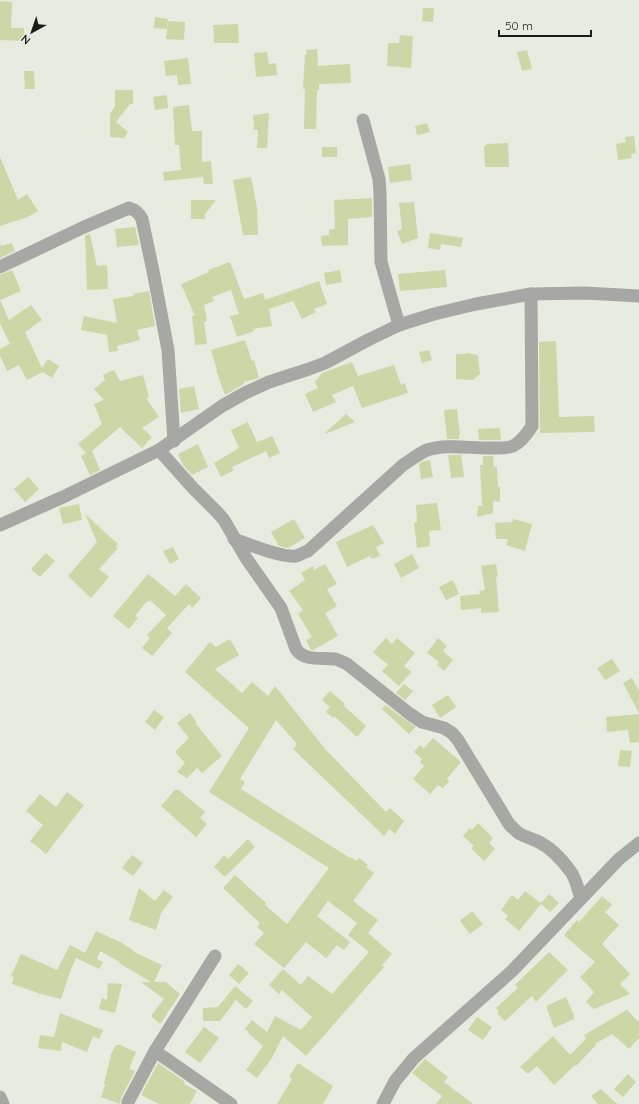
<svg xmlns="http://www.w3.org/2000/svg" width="639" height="1104" font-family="Quicksand,sans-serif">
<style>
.building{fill:#cbd7a7}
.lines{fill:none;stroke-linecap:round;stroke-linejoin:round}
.minor{stroke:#a7a8a4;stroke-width:13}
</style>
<rect width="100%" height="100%" fill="#e8ebe0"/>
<!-- building -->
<g class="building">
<polygon points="0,1 12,2 11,28 24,28 24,41 0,40"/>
<polygon points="423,8 434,8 433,22 422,21"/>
<polygon points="155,17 168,19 167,29 154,28"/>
<polygon points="168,21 185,22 184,40 166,39"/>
<polygon points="238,24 239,43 214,43 213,25"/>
<polygon points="400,35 413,36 411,68 387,66 388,43 399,43"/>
<polygon points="317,49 318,66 350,64 351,83 319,84 319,90 317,90 316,129 304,129 305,89 303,89 305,54 307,54 306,50"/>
<polygon points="527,50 532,69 522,71 517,52"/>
<polygon points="267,52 269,64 276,63 277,75 256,77 254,53"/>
<polygon points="188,58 191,84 178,85 177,75 166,76 164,61"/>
<polygon points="24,71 34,71 35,89 25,89"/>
<polygon points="115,90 133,90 133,104 130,104 116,122 128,132 124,138 110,137 110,114 115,106"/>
<polygon points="167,95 168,108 155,110 153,97"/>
<polygon points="189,105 192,131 202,131 202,162 211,161 213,184 204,184 203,177 164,181 163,172 181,170 179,145 175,145 173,107"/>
<polygon points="269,113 267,148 257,148 258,130 254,130 253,115"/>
<polygon points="427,123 430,132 417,135 415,126"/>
<polygon points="634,136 636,153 631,154 632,158 618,160 616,144 626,142 625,137"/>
<polygon points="508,143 509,167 485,167 484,146 486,146 486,144"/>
<rect x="322" y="147" width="15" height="10"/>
<polygon points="0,157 18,200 27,194 38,211 28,217 0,226"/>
<polygon points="410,164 412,180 390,183 388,167"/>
<polygon points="251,177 257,208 258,235 243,235 233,180"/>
<polygon points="372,198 372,217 348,219 348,245 322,246 321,236 329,235 329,230 335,229 334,200"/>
<polygon points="191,200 216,200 205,214 205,219 191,219"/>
<polygon points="414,202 418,238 402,244 397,231 402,229 399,203"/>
<polygon points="135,227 139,245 117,247 115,229"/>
<polygon points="430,233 463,238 461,247 441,244 440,250 428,248"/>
<polygon points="90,234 97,266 107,265 108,289 87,290 85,235"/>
<polygon points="0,243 1,246 12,243 15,251 0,258"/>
<polygon points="230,262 244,299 263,293 265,300 319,281 327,304 314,309 316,312 302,319 293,301 269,309 272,326 253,329 254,331 237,337 230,316 239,314 231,290 212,297 214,301 204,305 207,321 204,322 207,344 195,345 192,316 195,316 181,284 209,272 208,270"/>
<polygon points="12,270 21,291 0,300 9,320 31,305 42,320 25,332 42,368 48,359 59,366 52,378 43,372 27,380 19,365 7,371 0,356 0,349 10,344 0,323 0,275"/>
<polygon points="340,270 342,282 326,285 324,273"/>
<polygon points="445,270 447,287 400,291 398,274"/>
<polygon points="149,291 155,326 137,330 140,340 117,346 118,351 109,352 107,335 81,330 84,316 117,323 113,299 134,296 133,294"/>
<polygon points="245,340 252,361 254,360 259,378 244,382 244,384 225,395 216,370 217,370 211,350"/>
<polygon points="556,341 559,417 594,416 595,432 540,433 539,342"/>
<polygon points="429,350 432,360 422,363 419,352"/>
<polygon points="467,353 478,355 480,374 473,380 456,379 456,354 466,354"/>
<polygon points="352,362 358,376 394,365 401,385 405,383 408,393 362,408 353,386 332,395 336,402 313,412 305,394 318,388 315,382 322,373"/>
<polygon points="114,370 120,381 143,375 149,397 146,398 159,417 142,428 152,437 142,448 120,427 92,451 100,470 90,475 81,456 86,453 78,444 102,424 94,404 104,400 94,389 105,380 103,375"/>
<polygon points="194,386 199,409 181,413 179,389"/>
<polygon points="457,409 460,435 459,435 459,439 447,439 444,410"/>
<polygon points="346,414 355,422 325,434 325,433"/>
<polygon points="248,422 257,442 272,436 280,453 269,458 266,451 232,467 234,470 221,477 214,463 239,448 231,430"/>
<polygon points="500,428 501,440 479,440 478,429"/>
<polygon points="198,444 208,467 192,475 183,465 178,454"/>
<polygon points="448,455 461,455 464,477 451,478"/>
<polygon points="483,456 493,456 494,467 497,467 498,487 500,487 500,502 493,501 493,513 477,517 478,506 482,506 480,465 483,465"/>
<polygon points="430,460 433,477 421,479 419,464 423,461"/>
<polygon points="28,477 39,489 25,502 14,489"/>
<polygon points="437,503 441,530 429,531 430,546 417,548 414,523 417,522 416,505"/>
<polygon points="79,504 82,520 63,524 59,508"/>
<polygon points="85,514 118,544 116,546 118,548 99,569 109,577 91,598 68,576 97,542"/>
<polygon points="294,519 305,538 288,548 279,546 271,532"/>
<polygon points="513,519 532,524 525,551 506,545 508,539 496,539 495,523 512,522"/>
<polygon points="373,525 384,543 376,547 380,556 372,559 370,556 347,567 336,542"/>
<polygon points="173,547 179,559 170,564 163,551"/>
<polygon points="46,553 55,561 40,577 31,569"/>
<polygon points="412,554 419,568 401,578 394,564"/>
<polygon points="325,564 337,584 327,589 337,606 325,613 338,636 313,650 311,650 306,640 312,637 298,614 303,610 289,591 305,580 301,573 313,566 314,570"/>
<polygon points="496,564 498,576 496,577 499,612 481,613 481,608 461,610 460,596 480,594 479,591 485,590 481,566"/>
<polygon points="148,574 175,596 186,584 201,598 192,608 189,604 167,628 172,633 152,656 142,648 150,638 147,635 166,615 150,600 149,602 147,601 135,616 138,618 129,629 113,616"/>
<polygon points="453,580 459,594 446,600 439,587"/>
<polygon points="386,638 392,644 397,638 415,653 404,666 411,672 399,686 382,671 388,665 373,652"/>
<polygon points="438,638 447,646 443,651 453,660 444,671 437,665 439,662 427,653"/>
<polygon points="230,639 239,655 215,669 242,693 252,682 268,696 275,686 326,750 386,812 390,808 404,821 395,834 389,829 384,836 293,749 297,744 276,720 240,779 245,782 241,789 350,858 351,857 357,861 359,858 368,865 366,867 374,873 353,901 378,920 368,933 392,954 382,965 384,967 306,1056 283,1036 272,1058 257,1078 246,1070 263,1046 248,1033 249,1032 245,1029 252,1020 267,1032 275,1016 301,1030 312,1017 282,990 279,994 269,985 283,969 301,985 308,976 332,994 369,952 348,935 357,923 328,901 317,916 350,942 344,950 337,945 326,958 306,942 284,968 254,944 264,933 257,927 260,923 223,888 235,875 266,903 265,905 287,924 329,868 209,792 249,728 185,672 210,642 216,647"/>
<polygon points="612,659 620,671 605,680 597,668"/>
<polygon points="632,678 639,691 639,713 623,683"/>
<polygon points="404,684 413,691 405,700 396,693"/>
<polygon points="330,691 345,704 344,706 366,726 357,737 334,716 333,718 326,712 330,707 322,700"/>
<polygon points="448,695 456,707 440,718 432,705"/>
<polygon points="385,705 416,727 409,734 382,709"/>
<polygon points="154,710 164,717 155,730 145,722"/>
<polygon points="190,713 197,723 196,724 222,756 202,773 197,768 187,778 177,772 185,763 175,752 189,738 177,723"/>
<polygon points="639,714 639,742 630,743 628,730 607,732 606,717"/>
<polygon points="433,738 461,762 447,779 449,781 443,788 438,785 430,794 413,779 424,766 420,762 422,759 414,752 420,745 424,748"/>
<polygon points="620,750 632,751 630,767 618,766"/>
<polygon points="175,790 179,790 205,812 200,818 207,824 196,837 161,806"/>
<polygon points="67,792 84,805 46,854 30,841 43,825 26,811 40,794 56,807"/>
<polygon points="478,823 493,838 489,843 495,849 484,861 471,848 474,846 463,836 470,828 472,830"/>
<polygon points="248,839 255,847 225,877 214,867 224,855 228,859"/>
<polygon points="132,855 143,863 133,876 122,868"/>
<polygon points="139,888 155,901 164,890 173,897 161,913 156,930 129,920"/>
<polygon points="525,891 541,903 549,894 559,903 550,912 541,904 519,931 505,919 508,916 501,910 512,895 518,900"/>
<polygon points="602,896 612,905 605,912 619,925 602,944 630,974 620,984 630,994 594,1009 586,1002 594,992 580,977 595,962 564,935 577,920 579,922"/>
<polygon points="472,911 483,924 470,934 460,921"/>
<polygon points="96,931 122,943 134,951 134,952 162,965 154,982 166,982 180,994 160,1024 151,1016 164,999 141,982 151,982 119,963 120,962 100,951 97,959 103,962 99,969 76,958 71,969 61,999 41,994 12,984 14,977 11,976 21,954 57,970 70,945 85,953"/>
<polygon points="549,952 568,970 559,979 557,978 558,980 536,1002 532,996 505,1021 497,1013 499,1012 496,1008 518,988 515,985"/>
<polygon points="238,964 249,973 239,984 229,975"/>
<polygon points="108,983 122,984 115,1013 99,1009 102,998 107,1000"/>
<polygon points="235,986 253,1001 246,1009 236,1000 220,1021 203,1021 203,1008 218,1007"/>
<polygon points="566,997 574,1015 574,1019 554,1028 546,1006"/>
<polygon points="627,1010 639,1022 639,1038 629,1049 612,1034 595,1044 596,1045 576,1066 575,1065 554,1085 537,1066 528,1074 520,1067 553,1036 570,1055 586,1039 584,1035"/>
<polygon points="60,1013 103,1030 99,1039 93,1036 87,1052 62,1042 61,1051 38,1048 40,1035 54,1037"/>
<polygon points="477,1017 492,1027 483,1040 468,1030"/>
<polygon points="204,1027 219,1038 200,1063 185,1052"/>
<polygon points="116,1045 120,1045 136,1052 129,1069 135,1071 121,1098 120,1104 101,1097 105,1085 104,1084 111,1054"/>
<polygon points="425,1059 448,1077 444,1082 473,1104 436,1104 442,1096 412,1073"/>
<polygon points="158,1063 185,1082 184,1084 197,1091 190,1104 159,1104 141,1095"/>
<polygon points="298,1063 333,1086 323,1104 277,1104 292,1079 289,1077"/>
<polygon points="628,1074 636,1082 623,1097 614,1089"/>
<polygon points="601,1089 617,1104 598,1104 591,1096"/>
</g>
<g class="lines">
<!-- minor -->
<g class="minor">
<polyline points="363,120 379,179 380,193 381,262 399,325"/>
<path d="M0 267 84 227 129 208C136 210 139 213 142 219L153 271 168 350 174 441"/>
<path d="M159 450 193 488 217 512 224 520 246 558 281 608 296 649C305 662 322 657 335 659 339 660 343 662 347 664L410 714 422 722 444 728 452 733 458 740 509 824C521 837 523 835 537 841 550 847 563 861 571 872 576 879 578 890 581 898"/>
<polyline points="0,525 63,497 159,450 222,406 245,393 269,382 309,369 325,363 368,340 399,325 434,314 476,304 531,294 585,293 639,296"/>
<path d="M234 539C248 544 282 558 296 556 300 555 304 552 308 551L403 465C411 460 418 454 427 450 446 444 469 448 488 448 497 448 505 449 513 446 521 442 527 434 532 426L531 294"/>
<polyline points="155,1051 231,1104"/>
<polyline points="0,1097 3,1104"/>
<polyline points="128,1102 155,1051 215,956"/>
<polyline points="383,1104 395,1081 414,1058 512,971 619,859 639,843"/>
</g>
</g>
<!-- north arrow -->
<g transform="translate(32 32) rotate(220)" stroke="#e8ebe0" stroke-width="3" paint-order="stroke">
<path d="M0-3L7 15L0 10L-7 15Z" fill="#1b1c18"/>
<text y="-6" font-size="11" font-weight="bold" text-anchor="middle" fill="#1b1c18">N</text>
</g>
<!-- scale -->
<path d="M499 30v6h92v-6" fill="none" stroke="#1b1c18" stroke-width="2"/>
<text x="505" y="30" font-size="12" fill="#1b1c18" stroke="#e8ebe0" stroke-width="3" paint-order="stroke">50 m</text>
</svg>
